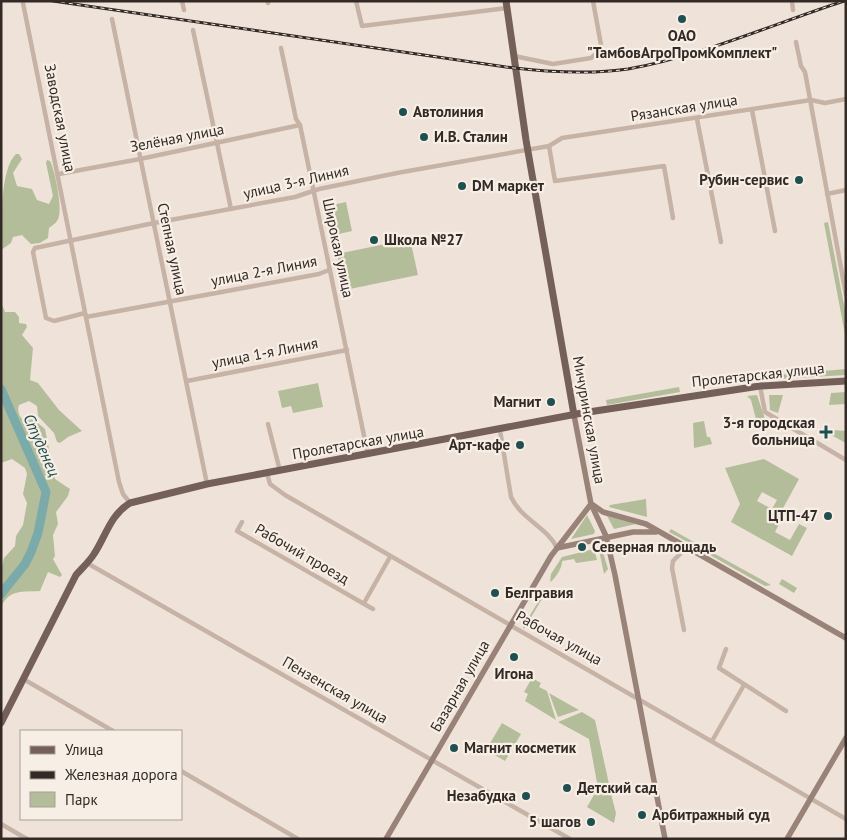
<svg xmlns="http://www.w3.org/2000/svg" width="847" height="840" font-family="'PT Sans',sans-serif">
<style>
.green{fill:#b3bd9a;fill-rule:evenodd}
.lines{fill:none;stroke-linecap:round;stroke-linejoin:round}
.river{stroke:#7aaaa9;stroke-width:9}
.street{stroke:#c6b3a6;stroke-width:4.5}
.secondary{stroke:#998278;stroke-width:5.5}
.primary{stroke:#746058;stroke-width:7}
.rail-casing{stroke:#332a26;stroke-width:3}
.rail{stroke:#f7eee5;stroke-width:1;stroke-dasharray:4;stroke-linecap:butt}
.poi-dot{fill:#1f5051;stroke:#f7eee5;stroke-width:2}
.labels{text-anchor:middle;stroke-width:4.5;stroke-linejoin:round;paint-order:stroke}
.poi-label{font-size:15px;font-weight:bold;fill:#332a26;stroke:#f7eee5;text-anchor:start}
.street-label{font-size:15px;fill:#332a26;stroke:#f7eee5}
.water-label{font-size:16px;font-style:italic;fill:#1f5051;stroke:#f7eee5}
</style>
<rect width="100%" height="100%" fill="#efe3d9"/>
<!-- green -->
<g class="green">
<path d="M16 154H19L22 159 13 173 17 186 32 189 37 200 49 204 53 196 46 163 47 160 50 161C55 170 62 207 59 216 58 222 53 225 49 228L48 238 40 243 31 244 22 235 13 237 11 243 1 250C1 227 0 168 16 154Z"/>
<polygon points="346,202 352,231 334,235 327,206"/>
<polygon points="828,222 846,315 846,340 824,223"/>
<polygon points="410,239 418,275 345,290 337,254"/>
<path d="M1 302 5 312H15L19 317V323L26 324 27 327 22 335 33 348 30 380 38 383 59 410 82 431 68 437 60 443 57 442 54 433 38 416 37 406 29 401 19 405C17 411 19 417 24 421L33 419 45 429 55 479 70 489 68 496 56 512 58 524 53 535 55 556 53 559 62 575 60 577 48 572 40 591C23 592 9 589 1 607V571L4 558 15 546 16 536 23 525 27 503 23 494 27 474 25 468 12 459 1 463Z"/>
<polygon points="846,369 846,375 729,382 729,379"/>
<polygon points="318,383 323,407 293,413 291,406 282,408 278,391"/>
<polygon points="679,387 680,392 607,405 606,400"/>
<polygon points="846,392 846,404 829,405 831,393"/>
<polygon points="757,395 765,419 757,423 751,400 747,396"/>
<polygon points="769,395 783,395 778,413 770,410"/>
<polygon points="704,421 707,437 710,437 712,444 694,448 693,423"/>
<polygon points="833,430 846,431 846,443 831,435"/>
<path d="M764 459 799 479 781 512 784 514 775 532 790 540 799 524 807 528 792 556 731 522 740 504 725 468ZM762 492 777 500 772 509 757 501Z"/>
<polygon points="646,499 647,517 609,507 610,505"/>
<polygon points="587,515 595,531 594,534 571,539"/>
<polygon points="607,516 636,524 614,529"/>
<polygon points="671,529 699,545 695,546 669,532"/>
<path d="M594 549 601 574 597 560 576 563 574 559 562 561C563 566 555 580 550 582L551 574 562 557Z"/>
<polygon points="602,549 608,569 604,574 599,550"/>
<polygon points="706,549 771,585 765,586 710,555"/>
<polygon points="782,579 797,588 794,593 779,584"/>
<polygon points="536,597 541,597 542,599 524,629 521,623 526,622 538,602"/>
<polygon points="532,678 541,683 539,687 547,691 556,720 525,701 528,694 524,692"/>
<polygon points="549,693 579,710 558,717"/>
<polygon points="582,712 595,720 611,793 600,796 611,794 616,813 614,823 587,807 598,788 589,739 558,722"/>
<polygon points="502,723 521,734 505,761 486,750"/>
</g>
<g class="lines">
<!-- river -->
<polyline class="river" points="1,389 46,492 38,533 31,552 25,564 1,594"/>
<!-- street -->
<g class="street">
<polyline points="182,1 184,10"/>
<polyline points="267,1 268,3"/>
<polyline points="356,1 362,26 507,8"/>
<polyline points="792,1 793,10"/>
<polyline points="23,3 119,482 123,494 130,503"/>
<polyline points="112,19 207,484"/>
<polyline points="193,30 231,209"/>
<polyline points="796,42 801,66 805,72 846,295"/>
<polyline points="281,48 296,119 300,125 368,455"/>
<polyline points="514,56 553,64 591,58 597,53 601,45 593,1"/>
<polyline points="752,110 775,231"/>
<polyline points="697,119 721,242"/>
<polyline points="549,146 555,181 664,166 673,218"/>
<polyline points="59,174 140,159 300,125"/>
<polyline points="827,194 846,190"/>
<polyline points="85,313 54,321 46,318 33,252 35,248 154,223 295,197 319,189 397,173 549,146 562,138 811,100 825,103 846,99"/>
<polyline points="86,317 319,274 329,270"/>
<polyline points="187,381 347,350"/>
<polyline points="760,386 765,412 846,460"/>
<polyline points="268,424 280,471"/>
<path d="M500 430 511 497C522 520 547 527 557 548"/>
<polyline points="267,473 270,484 285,495 846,819"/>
<polyline points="242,522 237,531 373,609"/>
<polyline points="87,563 570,839"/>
<polyline points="364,603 390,557"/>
<polyline points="684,630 672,568 673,561 687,547"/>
<polyline points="726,649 719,668 786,711"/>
<polyline points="25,680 113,731"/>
<polyline points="712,741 744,685"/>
<polyline points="181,771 298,839"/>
<polyline points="1,824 27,839"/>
</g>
<!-- secondary -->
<g class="secondary">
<polyline points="574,415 591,504 606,536 615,575 665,839"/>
<polyline points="593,505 603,512 646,524 846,638"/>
<polyline points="557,548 633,532 656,532"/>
<polyline points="386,839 551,556 591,504"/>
<polyline points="787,839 846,738"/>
</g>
<!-- primary -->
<g class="primary">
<polyline points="506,1 526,140 574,415"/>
<path d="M1 723 76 575C82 568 89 562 94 554 106 536 110 515 130 503L207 484 582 413 760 386 846 381"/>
</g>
<defs>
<path id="rail" d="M53 1 506 67C547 72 588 75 628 69 702 56 773 24 844 1"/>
</defs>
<!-- rail casing -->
<use href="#rail" class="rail-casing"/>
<!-- rail -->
<use href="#rail" class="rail"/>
</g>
<!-- markers -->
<g class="poi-dot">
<circle cx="682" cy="19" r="5"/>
<circle cx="403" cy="112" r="5"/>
<circle cx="424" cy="137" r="5"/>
<circle cx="799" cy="180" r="5"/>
<circle cx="462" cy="186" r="5"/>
<circle cx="374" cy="240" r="5"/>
<circle cx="551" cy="402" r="5"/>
<path d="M823.5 424.5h5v5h5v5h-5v5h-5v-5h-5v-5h5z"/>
<circle cx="520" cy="445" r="5"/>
<circle cx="828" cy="516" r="5"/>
<circle cx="582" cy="547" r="5"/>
<circle cx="495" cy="593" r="5"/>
<circle cx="514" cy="657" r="5"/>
<circle cx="454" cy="748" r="5"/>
<circle cx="567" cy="788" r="5"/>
<circle cx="526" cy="796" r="5"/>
<circle cx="642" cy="815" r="5"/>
<circle cx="591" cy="822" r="5"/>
</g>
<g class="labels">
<!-- poi labels -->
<g class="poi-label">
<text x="682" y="41" text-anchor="middle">ОАО<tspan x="682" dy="17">"ТамбовАгроПромКомплект"</tspan></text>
<text x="413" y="117">Автолиния</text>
<text x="434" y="142">И.В. Сталин</text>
<text x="789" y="185" text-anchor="end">Рубин-сервис</text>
<text x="472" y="191">DM маркет</text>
<text x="384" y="245">Школа №27</text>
<text x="541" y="407" text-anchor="end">Магнит</text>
<text x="815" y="428" text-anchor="end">3-я городская<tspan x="815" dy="17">больница</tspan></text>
<text x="510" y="450" text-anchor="end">Арт-кафе</text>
<text x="818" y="521" text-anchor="end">ЦТП-47</text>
<text x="592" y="552">Северная площадь</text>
<text x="505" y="598">Белгравия</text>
<text x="514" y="679" text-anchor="middle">Игона</text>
<text x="464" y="753">Магнит косметик</text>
<text x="577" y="793">Детский сад</text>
<text x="516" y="801" text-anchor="end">Незабудка</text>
<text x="652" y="820">Арбитражный суд</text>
<text x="581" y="827" text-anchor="end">5 шагов</text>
</g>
<!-- street labels -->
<g class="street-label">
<text transform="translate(684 108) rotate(-9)" y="5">Рязанская улица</text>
<text transform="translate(60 118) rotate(79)" y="5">Заводская улица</text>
<text transform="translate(177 138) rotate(-11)" y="5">Зелёная улица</text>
<text transform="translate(296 182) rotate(-13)" y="5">улица 3-я Линия</text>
<text transform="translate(338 248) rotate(78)" y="5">Широкая улица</text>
<text transform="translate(172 249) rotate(78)" y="5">Степная улица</text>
<text transform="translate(264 271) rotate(-11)" y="5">улица 2-я Линия</text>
<text transform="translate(265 353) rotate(-11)" y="5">улица 1-я Линия</text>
<text transform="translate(758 375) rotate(-6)" y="5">Пролетарская улица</text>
<text transform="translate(589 420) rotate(80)" y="5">Мичуринская улица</text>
<text transform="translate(358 443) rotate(-10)" y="5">Пролетарская улица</text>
<text transform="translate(302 554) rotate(30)" y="5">Рабочий проезд</text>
<text transform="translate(559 638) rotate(29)" y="5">Рабочая улица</text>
<text transform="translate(460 686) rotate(-60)" y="5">Базарная улица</text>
<text transform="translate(335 690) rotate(30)" y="5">Пензенская улица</text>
</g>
<!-- water labels -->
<g class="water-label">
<text transform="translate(42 445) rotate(66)" y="6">Студенец</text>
</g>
</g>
<!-- border -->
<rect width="847" height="840" fill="none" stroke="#332a26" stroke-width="5"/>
<!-- legend -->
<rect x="20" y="730" width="162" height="90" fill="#f7eee5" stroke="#a9a099"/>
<rect x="30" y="746" width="25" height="8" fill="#746058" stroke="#a9a099"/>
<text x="65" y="755" font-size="15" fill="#332a26">Улица</text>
<rect x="30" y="771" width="25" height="8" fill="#332a26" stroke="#a9a099"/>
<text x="65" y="780" font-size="15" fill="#332a26">Железная дорога</text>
<rect x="30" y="792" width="25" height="15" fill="#b3bd9a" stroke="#a9a099"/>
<text x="65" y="805" font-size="15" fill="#332a26">Парк</text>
</svg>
